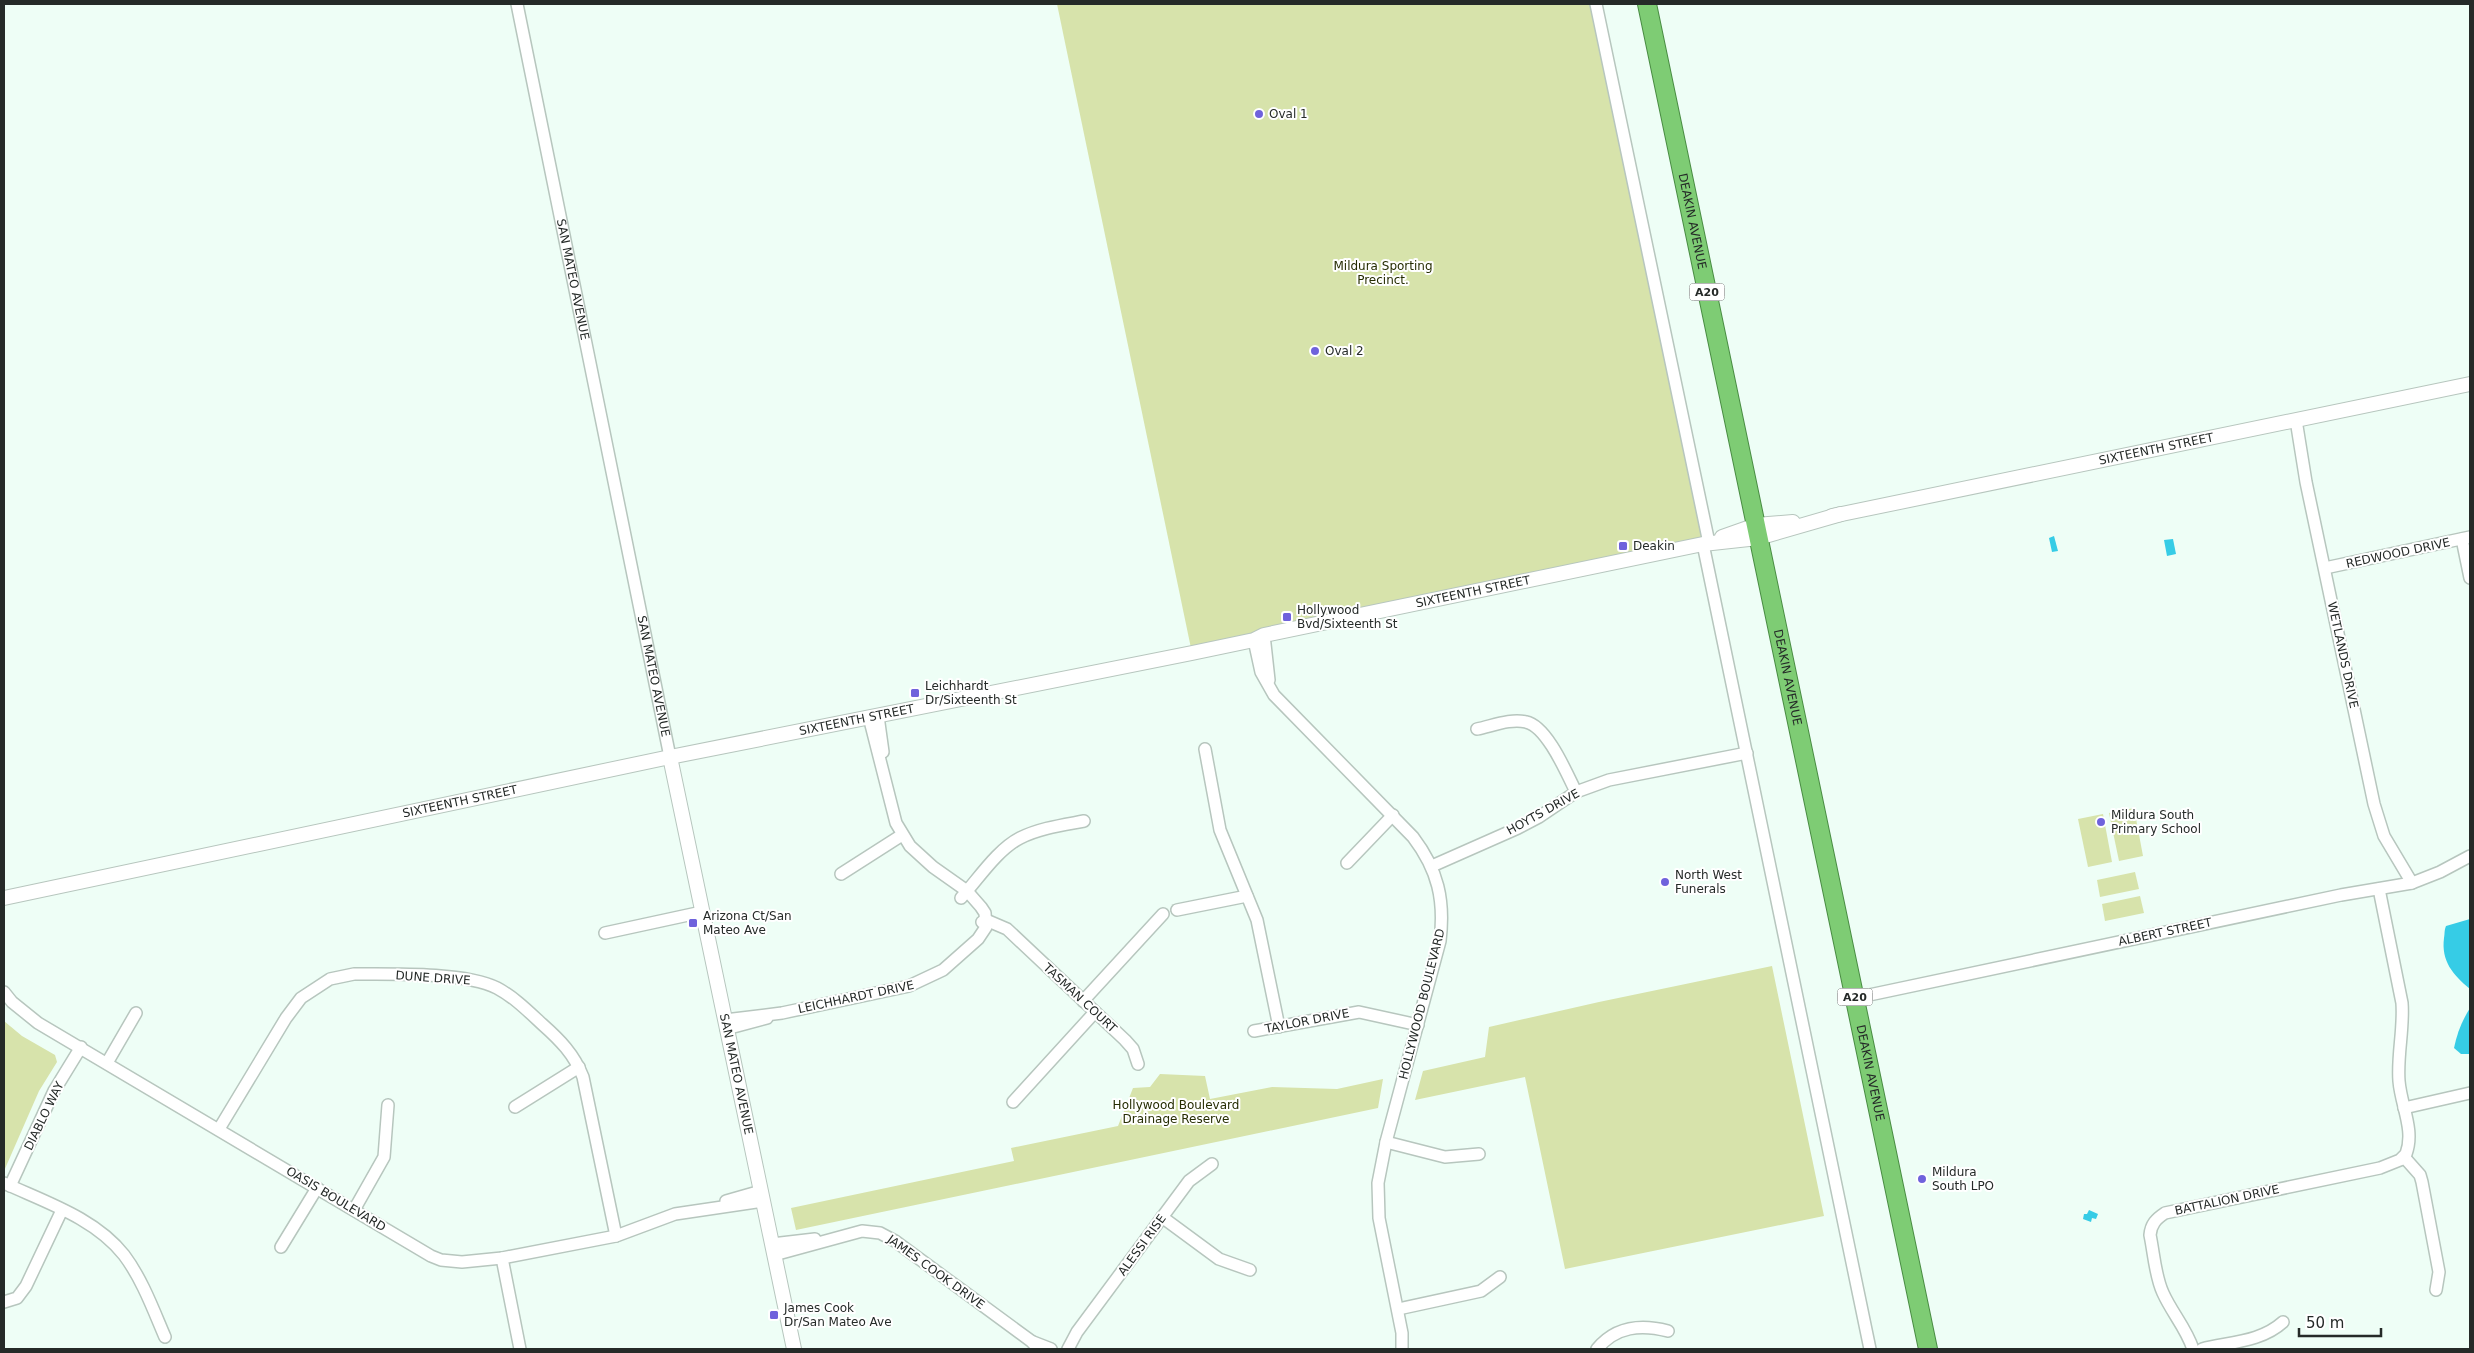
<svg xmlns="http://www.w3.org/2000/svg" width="2474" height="1353" font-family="'DejaVu Sans',sans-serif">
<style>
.green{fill:#d7e3ab}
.water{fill:#36cce6}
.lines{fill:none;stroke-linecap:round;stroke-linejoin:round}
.minor-casing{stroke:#b7c6be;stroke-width:14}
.tertiary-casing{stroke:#b7c6be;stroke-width:16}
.trunk-casing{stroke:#498c43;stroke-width:20}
.minor{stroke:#fff;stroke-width:11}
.tertiary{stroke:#fff;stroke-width:14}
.trunk{stroke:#7ecc74;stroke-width:18}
.poi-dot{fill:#6f62dc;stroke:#fff;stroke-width:2}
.labels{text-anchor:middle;stroke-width:4;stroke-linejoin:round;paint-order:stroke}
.shield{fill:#fff;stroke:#666a68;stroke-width:1}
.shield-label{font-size:11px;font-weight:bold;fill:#252a28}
.poi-label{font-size:12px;fill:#252a28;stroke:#fff;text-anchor:start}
.street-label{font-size:12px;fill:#252a28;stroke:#fff}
.park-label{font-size:12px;fill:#262d03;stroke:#fff}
</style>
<rect width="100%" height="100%" fill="#eefef6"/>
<!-- green -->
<g class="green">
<polygon points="1057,4 1597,4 1709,543 1192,653"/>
<polygon points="2134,808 2143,856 2119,861 2109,813"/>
<polygon points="2103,814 2112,862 2088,867 2078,819"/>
<polygon points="2135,872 2139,889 2100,897 2097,880"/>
<polygon points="2140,896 2144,913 2105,921 2102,904"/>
<polygon points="1772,966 1824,1216 1565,1269 1525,1077 1415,1100 1423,1071 1485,1057 1489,1027 1599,1002"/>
<polygon points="4,1021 22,1036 55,1055 57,1062 39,1091 4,1171"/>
<polygon points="1160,1074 1205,1076 1210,1099 1272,1087 1337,1089 1383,1079 1378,1108 796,1230 791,1208 1014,1161 1011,1148 1118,1126 1133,1088 1150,1087"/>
</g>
<!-- water -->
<g class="water">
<polygon points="2054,536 2058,551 2052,552 2049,538"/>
<polygon points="2173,539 2176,554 2167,556 2164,540"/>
<path d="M2470 919V989C2453 975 2441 961 2444 938 2445 933 2444 931 2446 926Z"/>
<path d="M2470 1008V1054H2461L2454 1048C2457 1033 2462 1021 2470 1008Z"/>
<polygon points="2089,1210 2098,1214 2096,1219 2092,1218 2091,1222 2083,1219 2084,1214 2087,1214"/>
</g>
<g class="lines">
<defs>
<g id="minor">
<path id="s1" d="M517 4 670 757"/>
<polyline points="1596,4 1709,543"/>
<polyline points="2296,420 2306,482 2374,804 2384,836 2412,883"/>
<polyline points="2462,539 2470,578"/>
<polyline points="1703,544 1870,1349"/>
<polyline points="2325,568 2470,537"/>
<polyline points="1264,635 1269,680"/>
<path d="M1254 640 1261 672 1274 695 1413 837C1438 870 1445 900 1440 941L1386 1142 1378 1183 1379 1218 1402 1333V1349"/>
<polyline points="878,716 883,752"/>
<path d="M1477 729C1492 726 1511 718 1526 722 1547 726 1567 774 1576 792"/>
<polyline points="1205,749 1220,830 1257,920 1279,1027"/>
<polyline points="1347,863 1393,815"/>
<polyline points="1432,866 1518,828 1539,817 1576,792 1609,780 1747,753"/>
<polyline points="841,874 902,835"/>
<path d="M961 898C979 878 997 850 1020 838 1040 828 1063 825 1084 821"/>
<polyline points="1177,910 1247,896"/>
<polyline points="982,922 986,920 1007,929 1125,1040 1133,1049 1138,1064"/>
<polyline points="605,933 702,912"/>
<polyline points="4,992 12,1002 38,1023 431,1256 441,1260 462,1262 502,1258 616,1236 675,1214 763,1201"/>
<polyline points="1855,998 2341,895 2412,883 2440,872 2470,856"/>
<polyline points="1083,1001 1163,914"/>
<polyline points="725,1020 782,1013 909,986 943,970 978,939 986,927 985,913 981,907 967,891 933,867 910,846 896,823 869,717"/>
<polyline points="726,1029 767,1018"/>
<polyline points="1254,1031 1359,1012 1418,1025"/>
<polyline points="107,1063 136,1013"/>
<polyline points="1013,1102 1095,1012"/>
<polyline points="515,1107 579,1067"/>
<polyline points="2404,1108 2470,1093"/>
<path d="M219 1129 286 1018 301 998 330 979 354 974C391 974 466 972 497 988 514 997 528 1011 542 1024 560 1040 574 1054 583 1077L616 1236"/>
<polyline points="1386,1142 1445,1157 1479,1154"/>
<polyline points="2404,1157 2420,1175 2422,1182 2439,1272 2436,1290"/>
<path d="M4 1183C45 1202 95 1218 124 1255 142 1279 153 1309 165 1337"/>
<polyline points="10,1186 54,1091 81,1047"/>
<polyline points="726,1201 761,1191"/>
<polyline points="354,1210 384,1157 388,1105"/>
<polyline points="1162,1217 1219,1259 1250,1270"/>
<polyline points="772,1244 815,1239"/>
<polyline points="281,1247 317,1188"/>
<polyline points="774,1255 862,1231 880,1233 895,1241 1031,1341 1039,1349"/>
<polyline points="502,1258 520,1349"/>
<polyline points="4,1302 17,1298 26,1286 62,1210"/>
<polyline points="1398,1309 1481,1291 1500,1277"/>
<polyline points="1033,1342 1051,1349"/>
<polyline points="1068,1349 1077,1332 1189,1181 1212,1164"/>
<path d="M1597 1349C1616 1326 1641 1324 1668 1331"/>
<path d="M2193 1349C2186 1328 2172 1313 2163 1293 2155 1276 2154 1254 2150 1235 2151 1224 2156 1219 2165 1213L2380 1168 2400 1160 2406 1154C2415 1130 2401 1106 2399 1081 2397 1055 2404 1029 2402 1003L2379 889"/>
<path d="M2202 1349C2230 1342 2261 1342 2283 1322"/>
</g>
<g id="tertiary">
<path id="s2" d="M1832 516 2470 384"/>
<polyline points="1722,537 1756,525 1793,522"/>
<path id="s3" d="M670 757 794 1349"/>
<path id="s4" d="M4 898 670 757 1192 653 1254 640 1264 635 1703 544 1758 538 1841 514"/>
</g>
<g id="trunk">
<path id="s5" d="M1647 4 1928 1349"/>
</g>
</defs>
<!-- minor casing -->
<use href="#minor" class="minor-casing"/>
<!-- tertiary casing -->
<use href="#tertiary" class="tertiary-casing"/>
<!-- trunk casing -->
<use href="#trunk" class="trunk-casing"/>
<!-- minor -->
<use href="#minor" class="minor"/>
<!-- tertiary -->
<use href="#tertiary" class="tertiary"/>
<!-- trunk -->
<use href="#trunk" class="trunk"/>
</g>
<!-- markers -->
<g class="poi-dot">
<circle cx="1259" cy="114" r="5"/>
<circle cx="1315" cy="351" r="5"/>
<rect x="1618" y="541" width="10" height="10" rx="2.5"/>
<rect x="1282" y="612" width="10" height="10" rx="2.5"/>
<rect x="910" y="688" width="10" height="10" rx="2.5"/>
<circle cx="2101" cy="822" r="5"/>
<circle cx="1665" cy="882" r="5"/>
<rect x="688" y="918" width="10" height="10" rx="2.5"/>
<circle cx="1922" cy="1179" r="5"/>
<rect x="769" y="1310" width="10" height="10" rx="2.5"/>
</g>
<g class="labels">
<!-- shield labels -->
<g class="shield">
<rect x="1689.5" y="283.5" width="35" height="17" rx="4"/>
<rect x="1837.5" y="988.5" width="35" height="17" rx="4"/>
</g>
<g class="shield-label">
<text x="1707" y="296">A20</text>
<text x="1855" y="1001">A20</text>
</g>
<!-- poi labels -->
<g class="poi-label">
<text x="1269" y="118">Oval 1</text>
<text x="1325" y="355">Oval 2</text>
<text x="1633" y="550">Deakin</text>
<text x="1297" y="614">Hollywood<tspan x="1297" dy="14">Bvd/Sixteenth St</tspan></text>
<text x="925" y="690">Leichhardt<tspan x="925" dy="14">Dr/Sixteenth St</tspan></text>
<text x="2111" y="819">Mildura South<tspan x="2111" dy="14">Primary School</tspan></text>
<text x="1675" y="879">North West<tspan x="1675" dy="14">Funerals</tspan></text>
<text x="703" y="920">Arizona Ct/San<tspan x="703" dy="14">Mateo Ave</tspan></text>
<text x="1932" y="1176">Mildura<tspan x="1932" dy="14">South LPO</tspan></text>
<text x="784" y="1312">James Cook<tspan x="784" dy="14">Dr/San Mateo Ave</tspan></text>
</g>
<!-- street labels -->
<g class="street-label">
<text dy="4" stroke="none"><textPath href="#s5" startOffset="222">DEAKIN AVENUE</textPath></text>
<text dy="4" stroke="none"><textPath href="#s1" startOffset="281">SAN MATEO AVENUE</textPath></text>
<text dy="4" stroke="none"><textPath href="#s2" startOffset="331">SIXTEENTH STREET</textPath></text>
<text transform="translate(2398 553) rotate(-12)" y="4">REDWOOD DRIVE</text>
<text dy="4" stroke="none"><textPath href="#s4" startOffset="1501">SIXTEENTH STREET</textPath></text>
<text transform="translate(2343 655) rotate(78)" y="4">WETLANDS DRIVE</text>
<text dy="4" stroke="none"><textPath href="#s5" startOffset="688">DEAKIN AVENUE</textPath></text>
<text dy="4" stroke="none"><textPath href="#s1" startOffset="686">SAN MATEO AVENUE</textPath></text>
<text dy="4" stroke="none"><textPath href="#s4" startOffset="871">SIXTEENTH STREET</textPath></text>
<text dy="4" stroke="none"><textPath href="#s4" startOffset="466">SIXTEENTH STREET</textPath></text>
<text transform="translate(1543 812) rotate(-29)" y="4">HOYTS DRIVE</text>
<text transform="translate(2165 932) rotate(-12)" y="4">ALBERT STREET</text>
<text transform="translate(433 978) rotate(4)" y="4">DUNE DRIVE</text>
<text transform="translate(856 997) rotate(-12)" y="4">LEICHHARDT DRIVE</text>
<text transform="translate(1080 998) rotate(43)" y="4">TASMAN COURT</text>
<text transform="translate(1422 1004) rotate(-76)" y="4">HOLLYWOOD BOULEVARD</text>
<text transform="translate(1307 1021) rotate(-11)" y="4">TAYLOR DRIVE</text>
<text dy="4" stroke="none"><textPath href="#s3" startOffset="324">SAN MATEO AVENUE</textPath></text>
<text dy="4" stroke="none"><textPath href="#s5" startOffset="1092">DEAKIN AVENUE</textPath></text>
<text transform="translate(44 1116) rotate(-64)" y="4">DIABLO WAY</text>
<text transform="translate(336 1199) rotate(31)" y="4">OASIS BOULEVARD</text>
<text transform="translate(2227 1200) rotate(-12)" y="4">BATTALION DRIVE</text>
<text transform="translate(1142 1245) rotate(-54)" y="4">ALESSI RISE</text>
<text transform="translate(936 1272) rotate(36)" y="4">JAMES COOK DRIVE</text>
</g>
<!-- park labels -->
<g class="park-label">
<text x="1383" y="270">Mildura Sporting<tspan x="1383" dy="14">Precinct.</tspan></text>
<text x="1176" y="1109">Hollywood Boulevard<tspan x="1176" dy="14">Drainage Reserve</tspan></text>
</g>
</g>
<!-- border -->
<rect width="2474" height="1353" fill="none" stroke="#252a28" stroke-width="10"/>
<!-- scale -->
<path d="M2299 1328v8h82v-8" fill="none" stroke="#252a28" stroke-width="2.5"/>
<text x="2306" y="1328" font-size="15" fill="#252a28" stroke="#ffffff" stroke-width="4" paint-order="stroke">50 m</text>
</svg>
